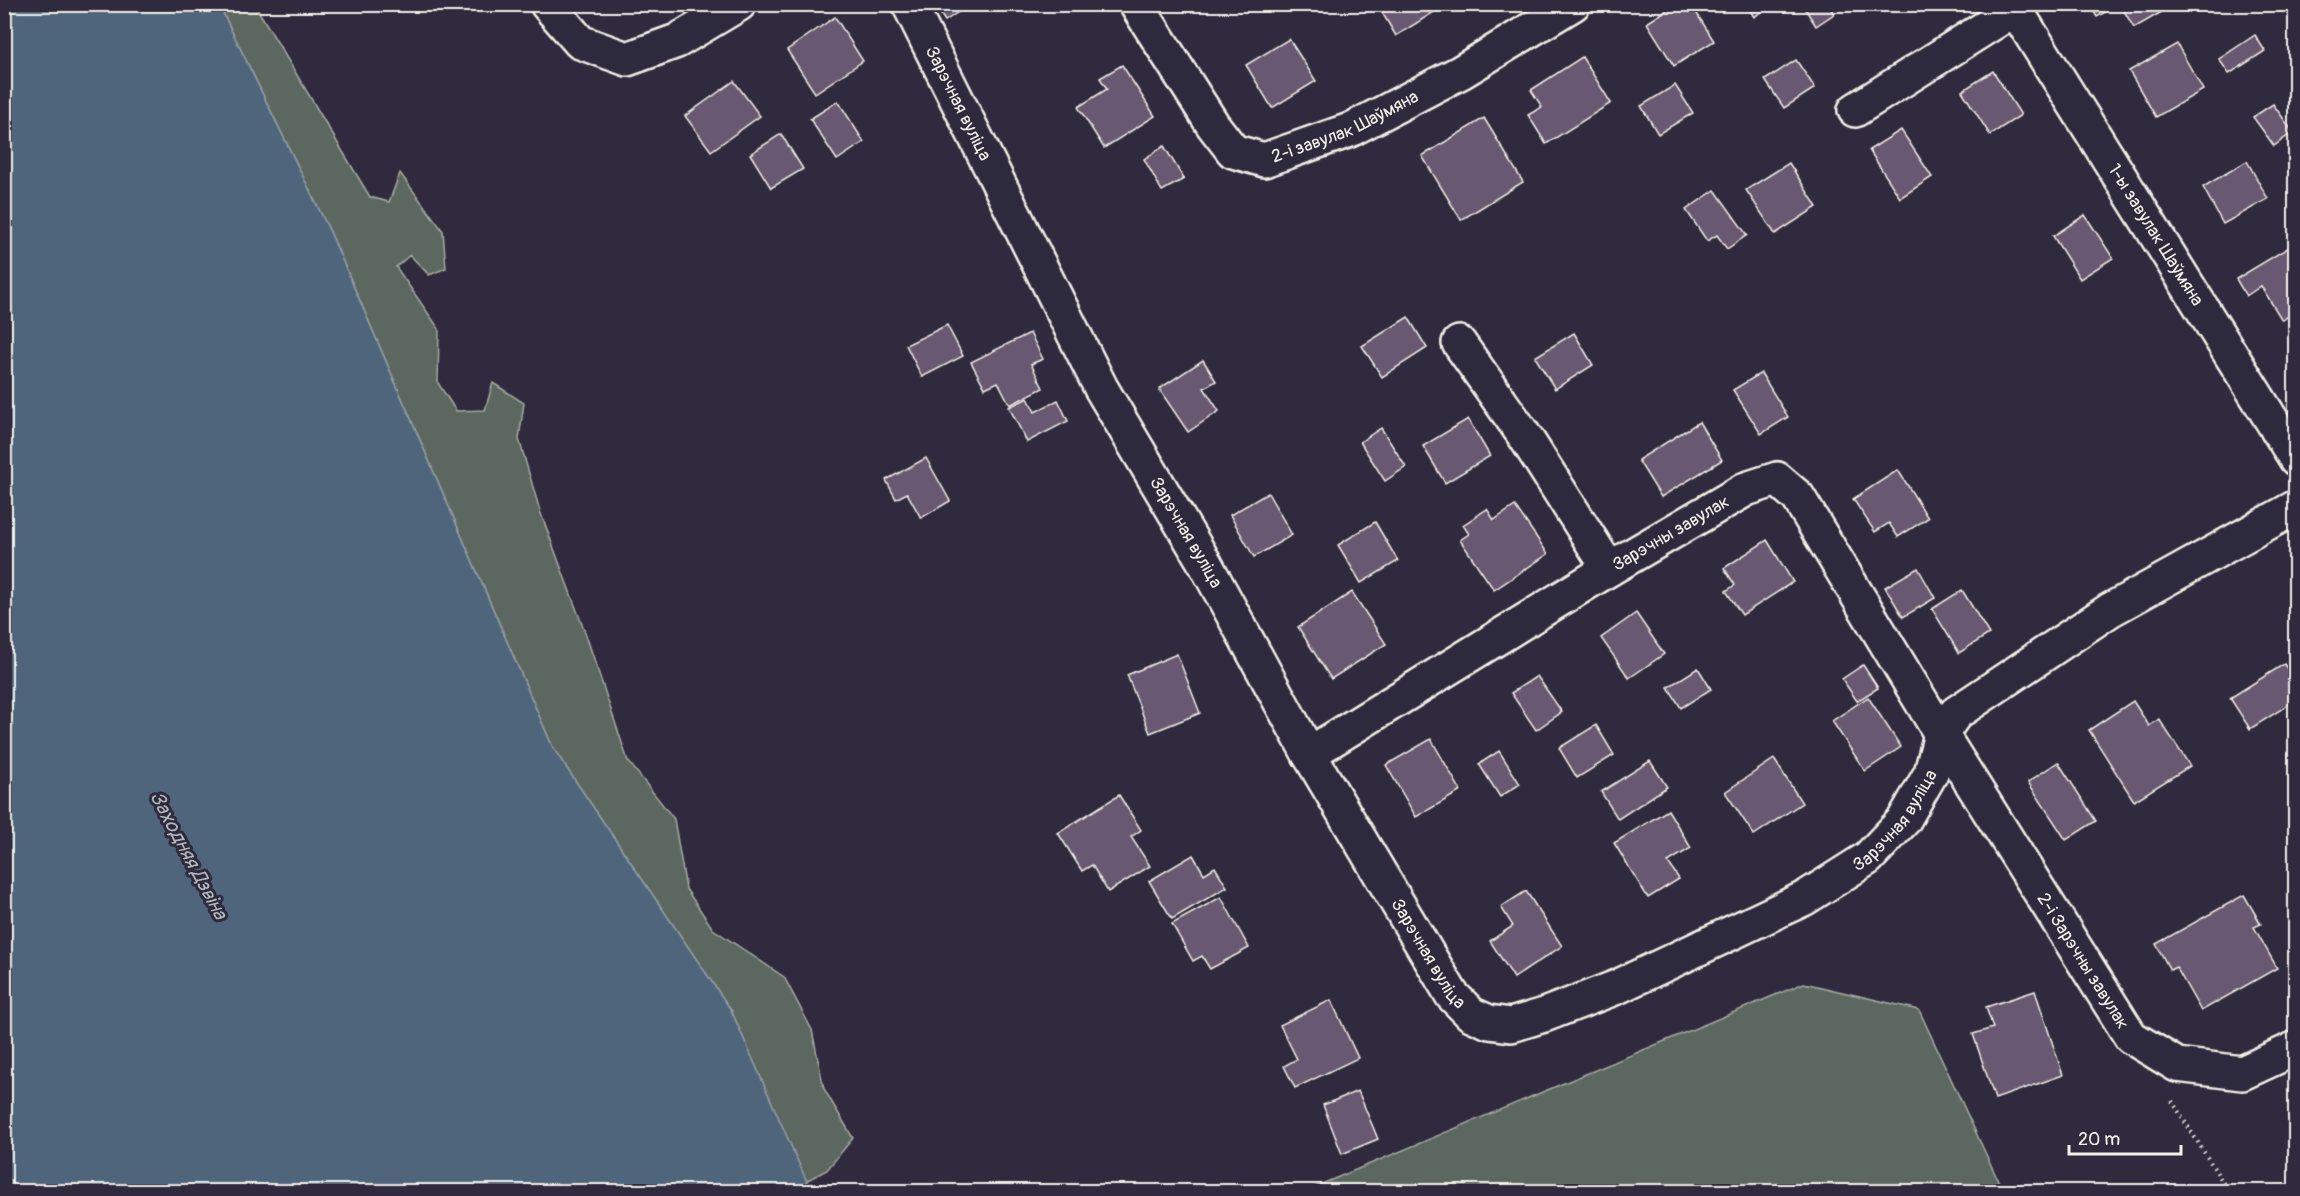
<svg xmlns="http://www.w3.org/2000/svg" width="2300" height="1196" font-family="Pangolin,sans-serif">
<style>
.green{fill:#5b685e;stroke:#a8aca3;stroke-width:1.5}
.water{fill:#50657b;stroke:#929da7;stroke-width:1.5}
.building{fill:#695871;stroke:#f4f1e8;stroke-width:1.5}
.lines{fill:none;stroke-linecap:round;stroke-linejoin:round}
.minor-casing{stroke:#f4f1e8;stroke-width:38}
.path{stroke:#f4f1e8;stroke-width:4;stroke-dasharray:1.5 4.5;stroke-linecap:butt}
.minor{stroke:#2f2a3d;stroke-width:33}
.labels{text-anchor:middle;stroke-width:6;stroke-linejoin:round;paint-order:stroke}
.street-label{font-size:18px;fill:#f4f1e8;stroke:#2f2a3d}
.water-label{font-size:20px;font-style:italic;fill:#b2b9bc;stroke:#2f2a3d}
</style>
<rect width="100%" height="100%" fill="#2f2a3d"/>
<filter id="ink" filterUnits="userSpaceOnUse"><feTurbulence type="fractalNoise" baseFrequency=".0167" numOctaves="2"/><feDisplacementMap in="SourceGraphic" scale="12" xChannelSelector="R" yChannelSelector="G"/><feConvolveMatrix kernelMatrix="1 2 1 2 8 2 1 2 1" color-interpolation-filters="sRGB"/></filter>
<g filter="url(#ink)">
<!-- green -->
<g class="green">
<polygon points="219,5 255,5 370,197 389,202 400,173 443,231 446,268 429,275 410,255 396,267 439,329 438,383 456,411 485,410 493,383 524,403 519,439 540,511 586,635 628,761 674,819 686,889 713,929 784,977 812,1030 824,1089 853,1138 827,1170 806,1181 731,1010 553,748 331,234"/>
<polygon points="1804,983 1919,1010 2003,1191 1305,1191"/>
</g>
<!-- water -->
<polygon class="water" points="5,4 219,5 331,234 553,748 731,1010 811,1191 5,1191"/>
<!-- building -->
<g class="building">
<polygon points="934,4 970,4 945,21"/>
<polygon points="1377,4 1441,4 1442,7 1396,36"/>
<polygon points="1676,4 1691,4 1714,41 1674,66 1647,23"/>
<polygon points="1746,4 1773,4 1754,17"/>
<polygon points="1802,4 1828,4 1834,14 1816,26"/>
<polygon points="2089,4 2119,4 2097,17"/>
<polygon points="2120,4 2164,4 2167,9 2134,28"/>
<polygon points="835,17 863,61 815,93 787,50"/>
<polygon points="2255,35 2265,51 2229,74 2219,59"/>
<polygon points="1289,39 1316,81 1272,108 1246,65"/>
<polygon points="2177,44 2203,90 2156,117 2129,71"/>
<polygon points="1582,57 1611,103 1546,144 1528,115 1542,107 1531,90"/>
<polygon points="1796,60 1815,88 1784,108 1765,80"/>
<polygon points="1122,65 1155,116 1104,148 1078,107 1107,89 1100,78"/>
<polygon points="1993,71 2021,115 1990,135 1962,91"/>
<polygon points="734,81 760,116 711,151 685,116"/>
<polygon points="1675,85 1693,113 1658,134 1641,106"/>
<polygon points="838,101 864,142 837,160 810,119"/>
<polygon points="2273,104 2293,132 2274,146 2253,117"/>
<polygon points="1484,118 1523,182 1461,220 1422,156"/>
<polygon points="1901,130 1932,177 1900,198 1869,150"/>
<polygon points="781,134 803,169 771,188 750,154"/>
<polygon points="1164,146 1184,179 1162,191 1144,159"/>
<polygon points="2247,161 2268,199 2223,224 2203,187"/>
<polygon points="1789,163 1817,207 1775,234 1746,190"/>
<polygon points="1715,190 1747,235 1727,249 1717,235 1707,241 1686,210"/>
<polygon points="2085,215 2113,258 2080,279 2053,236"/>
<polygon points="2296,243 2296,312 2282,320 2261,286 2246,296 2236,279"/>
<polygon points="1408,317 1427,348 1382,377 1362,346"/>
<polygon points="947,325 963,356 922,377 906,345"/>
<polygon points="1030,333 1043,359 1031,364 1043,388 1010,405 998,382 985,388 971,362"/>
<polygon points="1574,333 1593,365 1555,389 1535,357"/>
<polygon points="1203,360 1216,381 1204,388 1219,411 1188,432 1159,389"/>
<polygon points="1761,373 1788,417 1761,434 1733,390"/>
<polygon points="1028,398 1035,412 1058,400 1068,421 1027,442 1009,407"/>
<polygon points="1468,419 1490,456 1445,483 1423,446"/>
<polygon points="1699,422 1722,460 1661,497 1638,460"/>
<polygon points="1381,428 1406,467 1385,481 1360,442"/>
<polygon points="926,458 950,501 921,518 907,493 896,499 886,480"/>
<polygon points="1898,470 1928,518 1898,537 1889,523 1875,532 1853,499"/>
<polygon points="1268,493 1292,535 1254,557 1230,515"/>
<polygon points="1515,506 1548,554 1494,590 1460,540 1469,534 1463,525 1487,509 1494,520"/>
<polygon points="1375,522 1398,561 1361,583 1338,545"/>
<polygon points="1767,540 1793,582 1742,615 1726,591 1735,585 1724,568"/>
<polygon points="1918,568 1935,598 1903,617 1885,587"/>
<polygon points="1962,590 1989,634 1959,653 1932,609"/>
<polygon points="1352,592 1386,644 1331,679 1298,627"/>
<polygon points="1636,613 1664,654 1629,678 1601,638"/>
<polygon points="1177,654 1200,713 1150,733 1127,675"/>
<polygon points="2284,664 2296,682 2296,700 2250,729 2230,698"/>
<polygon points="1863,665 1878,688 1857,701 1842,679"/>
<polygon points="1698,668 1711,689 1681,708 1668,687"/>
<polygon points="1537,676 1562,712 1536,730 1511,693"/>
<polygon points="1868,697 1901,747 1865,771 1832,721"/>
<polygon points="2133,701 2149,726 2159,719 2190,766 2134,801 2089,730"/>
<polygon points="1596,725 1614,755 1577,778 1559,748"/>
<polygon points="1431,739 1461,791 1416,817 1386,765"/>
<polygon points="1499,751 1520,784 1500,797 1479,764"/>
<polygon points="1774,759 1802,803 1754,835 1725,792"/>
<polygon points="1650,761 1667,787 1618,819 1601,792"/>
<polygon points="2058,762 2096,821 2066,840 2028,782"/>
<polygon points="1119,795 1141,830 1131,837 1150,866 1108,892 1092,865 1082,871 1058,833"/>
<polygon points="1668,810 1691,848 1668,862 1679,879 1648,898 1614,843"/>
<polygon points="1193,855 1204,874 1215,867 1227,887 1172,919 1149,881"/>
<polygon points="1526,891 1562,946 1514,978 1490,941 1513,926 1501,907"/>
<polygon points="2244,895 2261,924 2254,927 2277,968 2201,1011 2176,967 2170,970 2156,944"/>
<polygon points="1221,897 1249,948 1210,969 1202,956 1193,961 1172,924"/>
<polygon points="2035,991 2063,1075 1995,1099 1973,1034 1993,1028 1986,1007"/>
<polygon points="1331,1000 1358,1058 1295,1088 1284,1066 1297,1059 1280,1025"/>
<polygon points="1358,1091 1378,1139 1342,1154 1323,1105"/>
</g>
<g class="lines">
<defs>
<g id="minor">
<polyline points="547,4 580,42 627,59 677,41 739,4"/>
<path id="s1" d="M909 4 1101 388 1206 565 1309 754 1452 995 1471 1014 1489 1022 1511 1025 1544 1015 1617 987 1805 898 1868 858 1904 820 1931 773 1941 734 1956 713 2110 610 2296 507"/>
<path id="s2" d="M1136 4 1213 125 1233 151 1264 160 1350 130 1461 72 1573 4"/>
<path id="s3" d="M2012 4 2296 459"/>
<polyline points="1855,110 2015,9"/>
<polyline points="1459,343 1526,438 1609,569"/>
<path id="s4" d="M1309 754 1609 569 1746 489 1777 479 1798 497 1941 734 2131 1037 2177 1065 2242 1073 2296 1048"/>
</g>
</defs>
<!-- minor casing -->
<use href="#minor" class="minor-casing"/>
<!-- path -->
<polyline class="path" points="2172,1101 2229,1192"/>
<!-- minor -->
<use href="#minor" class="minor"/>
</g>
</g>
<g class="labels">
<!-- street labels -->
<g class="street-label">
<text dy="6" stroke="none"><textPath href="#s1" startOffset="111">Зарэчная вуліца</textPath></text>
<text dy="6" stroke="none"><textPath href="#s2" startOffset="296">2-і завулак Шаўмяна</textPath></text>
<text dy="6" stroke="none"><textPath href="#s3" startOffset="272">1-ы завулак Шаўмяна</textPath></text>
<text dy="6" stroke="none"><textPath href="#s1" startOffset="597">Зарэчная вуліца</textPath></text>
<text dy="6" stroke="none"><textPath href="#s4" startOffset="424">Зарэчны завулак</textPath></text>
<text dy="6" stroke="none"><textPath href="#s1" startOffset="1641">Зарэчная вуліца</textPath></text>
<text dy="6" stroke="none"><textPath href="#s1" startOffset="1083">Зарэчная вуліца</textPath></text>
<text dy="6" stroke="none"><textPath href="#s4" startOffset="1116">2-і Зарэчны завулак</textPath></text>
</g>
<!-- water labels -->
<g class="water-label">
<text transform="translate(189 855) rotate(62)" y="7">Заходняя Дзвіна</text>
</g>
</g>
<!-- margin -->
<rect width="2300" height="1196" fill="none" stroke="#2f2a3d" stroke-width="24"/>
<rect x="12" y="12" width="2276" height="1172" fill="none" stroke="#f4f1e8" stroke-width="2" filter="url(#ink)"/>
<!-- scale -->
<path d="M2069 1145v9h112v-9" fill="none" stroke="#f4f1e8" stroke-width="3"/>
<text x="2078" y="1145" font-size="18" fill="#f4f1e8" stroke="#2f2a3d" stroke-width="4.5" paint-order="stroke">20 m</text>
</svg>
